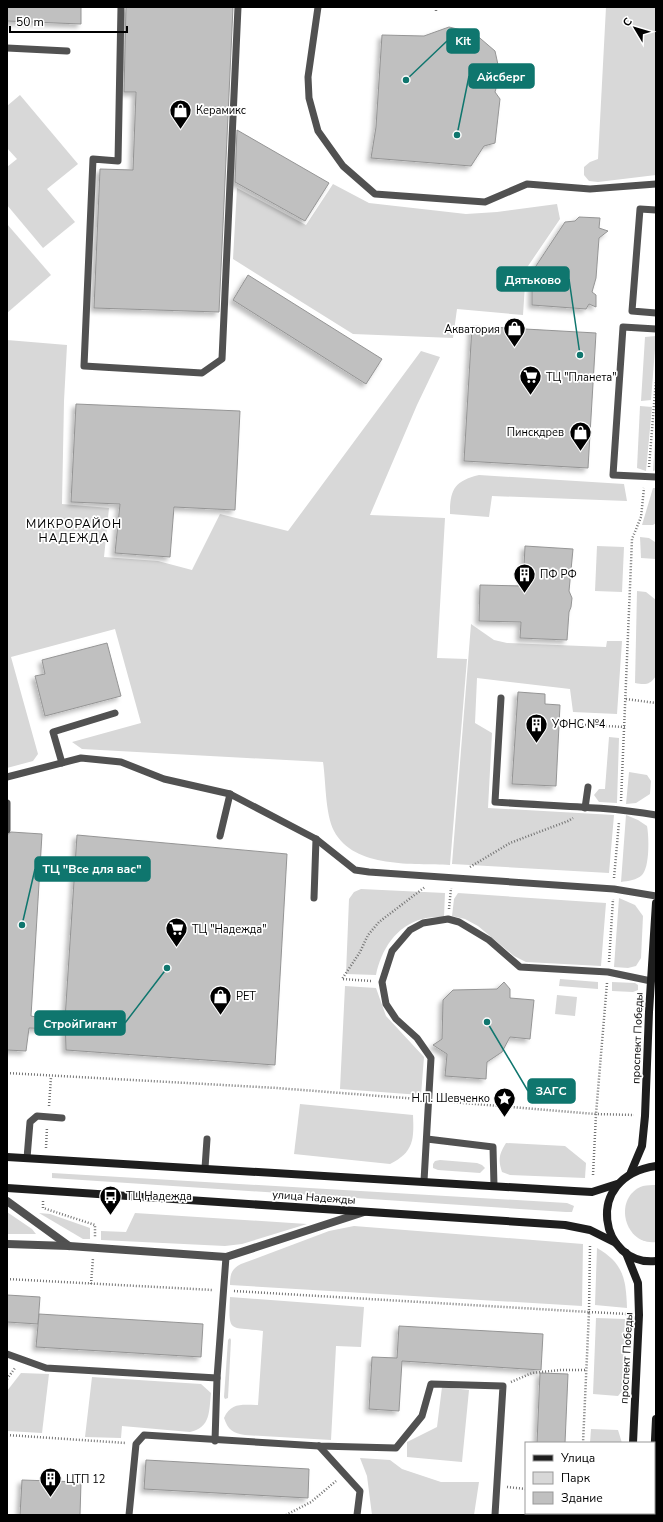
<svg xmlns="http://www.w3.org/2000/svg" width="663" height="1522" font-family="'Nunito Sans',sans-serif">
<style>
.green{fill:#d8d8d8}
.building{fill:#c0c0c0;stroke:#959595;filter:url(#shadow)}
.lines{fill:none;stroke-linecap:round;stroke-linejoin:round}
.path{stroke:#737373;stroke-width:2.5;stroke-dasharray:1 2;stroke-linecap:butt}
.lane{stroke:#515151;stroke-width:7}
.street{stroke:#515151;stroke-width:8}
.secondary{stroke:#1e1e1e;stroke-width:8}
.labels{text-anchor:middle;stroke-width:3.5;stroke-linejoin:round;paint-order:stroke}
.poi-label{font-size:11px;fill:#000;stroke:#fff;text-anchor:start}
.street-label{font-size:11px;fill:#000;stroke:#fff}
.neighbourhood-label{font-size:12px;letter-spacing:1px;fill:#000;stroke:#fff}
.leader{fill:none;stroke:#0f766e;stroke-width:1.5}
.callout-dot{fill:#0f766e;stroke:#fff;stroke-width:1.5}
.callout{fill:#0f766e;stroke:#0f766e;stroke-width:1.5}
.callout-label{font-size:12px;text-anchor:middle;font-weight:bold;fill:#fff}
</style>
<defs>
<filter id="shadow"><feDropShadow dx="-3.5" dy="3.5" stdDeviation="2" flood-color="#0004"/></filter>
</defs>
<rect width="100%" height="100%" fill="#fff"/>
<!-- green -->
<g class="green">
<polygon points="606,7 656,7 656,175 598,182 589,181 584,175 584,167 590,162 598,159"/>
<polygon points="20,95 78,164 47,189 75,222 43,248 7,205 7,167 17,159 7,148 7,106"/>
<polygon points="333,184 369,203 466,214 497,212 557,204 560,219 526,269 523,315 457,309 453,338 353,334 233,259 237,188 306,225"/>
<polygon points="7,224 51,275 7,313"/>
<polygon points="656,336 651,400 641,401 645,337"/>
<path d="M7 340 67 345 64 401 62 504 109 508 104 557 158 561 192 570 220 514 288 531 421 351 440 357 417 405 370 515 445 518 437 658 467 659 450 865C414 863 354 869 334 831 325 813 326 782 323 762L82 749 72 742 141 723 115 629 11 657 38 754 33 761 7 768Z"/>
<polygon points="640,406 652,407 646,471 637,468"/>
<polygon points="656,425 656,470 653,471"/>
<path d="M479 475 624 484 627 501 492 496 489 517 450 514C450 490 454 481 479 475Z"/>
<polygon points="653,488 656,488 656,523 653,525 642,525"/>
<polygon points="640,537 649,538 655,542 656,559 641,558"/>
<polygon points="597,546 624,547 622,592 595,591"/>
<path d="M637 591 646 592 656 600V676C650 685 645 685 635 683Z"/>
<polygon points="471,624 494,640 507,643 606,647 607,641 622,641 617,714 573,712 570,689 477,678 475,723 492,733 488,808 614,815 609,873 452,864"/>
<polygon points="609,737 619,738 617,803 599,802 594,795 599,789 605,789"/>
<polygon points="629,772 647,775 651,781 650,794 636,803 626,804"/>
<path d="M626 815 638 820 647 826C649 836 650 867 642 875 637 880 628 881 621 882Z"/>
<path d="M361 889 445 893 444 917C437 917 429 917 422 919 396 926 381 950 376 975L346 974 349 899 354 892Z"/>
<polygon points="458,893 606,903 601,966 526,962 514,956 478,926 465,919 452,916 454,899"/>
<polygon points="619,898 635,905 643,916 641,958 636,966 628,968 614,967"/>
<polygon points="560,979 598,982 598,989 559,986"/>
<polygon points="612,982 635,983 638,985 638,990 633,992 612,991"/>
<polygon points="345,986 376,988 386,1016 424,1057 421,1095 340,1089"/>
<polygon points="557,995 577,997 575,1016 555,1014"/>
<path d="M300 1104 413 1115C414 1139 414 1152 390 1164L294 1154Z"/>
<path d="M506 1143 565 1146 586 1163 585 1178 510 1175 502 1172C498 1160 499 1154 506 1143Z"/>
<polygon points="440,1160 477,1163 482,1165 485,1168 480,1173 438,1170 433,1168 433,1164 435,1161"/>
<polygon points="52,1173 567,1203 574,1206 572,1212 566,1212 52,1178"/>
<path d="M656 1185V1242C624 1246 612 1197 643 1186 647 1185 652 1185 656 1185Z"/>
<polygon points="7,1212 32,1229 36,1234 7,1234"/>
<polygon points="39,1213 50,1214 90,1228 90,1239 83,1239"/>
<polygon points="135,1213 307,1224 242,1244 225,1246 101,1240 101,1231 126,1232"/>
<path d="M354 1226 583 1244 582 1306 230 1285C230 1275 231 1269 241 1264L329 1231Z"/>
<path d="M597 1248C623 1263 626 1278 627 1308L595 1305Z"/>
<path d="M230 1297 364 1307 361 1347 336 1346 331 1440 245 1435C233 1433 228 1430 224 1418 231 1402 243 1405 258 1405L263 1331C230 1326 228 1335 230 1297Z"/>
<polygon points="596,1318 625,1319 622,1391 618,1396 593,1394"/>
<polygon points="230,1338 231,1340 228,1398 225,1399 224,1397 228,1340"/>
<polygon points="21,1373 49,1374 42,1433 7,1431 7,1391"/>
<path d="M92 1377 201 1384 211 1393C209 1410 211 1428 190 1432L122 1426 121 1438 85 1437Z"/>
<polygon points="442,1387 469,1390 462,1462 407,1457 407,1442 437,1427"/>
<polygon points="591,1429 618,1430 622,1443 590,1443"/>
<polygon points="360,1458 390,1460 402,1469 441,1482 479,1482 474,1515 372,1515 367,1476"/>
<rect x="587" y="1513" width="34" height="2"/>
</g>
<!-- building -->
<g class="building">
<polygon points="7,7 81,7 81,24 7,21"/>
<polygon points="126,7 233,7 219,312 94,308 100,169 133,170 136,92 124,92"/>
<polygon points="449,27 474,33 495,51 500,74 495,92 500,99 495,143 484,146 471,166 371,158 376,127 382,35 424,36"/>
<polygon points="237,130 329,183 305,221 235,182"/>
<polygon points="579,217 600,218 599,228 608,231 599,238 596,278 592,292 596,295 596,307 589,304 586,309 532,305 532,272 565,222 575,221"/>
<polygon points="248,275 382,359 366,384 233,300"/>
<polygon points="472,326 596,333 588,468 464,461"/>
<polygon points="76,404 240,411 235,510 174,507 170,557 115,553 120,504 71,502"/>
<polygon points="525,546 573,549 569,591 572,598 571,607 569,612 567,640 520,638 521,622 479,621 480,585 523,586"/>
<polygon points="107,643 121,696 45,716 35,676 45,674 42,660"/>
<polygon points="518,692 545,694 545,704 560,705 556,786 512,784"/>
<polygon points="11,832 42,834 31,1016 60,1022 59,1029 29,1028 26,1051 7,1050 7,835"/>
<polygon points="77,835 287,854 275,1065 66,1050 65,1019"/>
<polygon points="504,982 510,989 510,998 534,1000 530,1039 510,1037 502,1052 487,1062 486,1079 445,1076 447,1054 433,1045 442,1039 443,1000 453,990 497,989"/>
<polygon points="7,1295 40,1297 38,1324 7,1322"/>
<polygon points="39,1314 203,1324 201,1357 36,1347"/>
<polygon points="399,1326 543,1334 541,1370 402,1361 399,1411 369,1409 372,1357 397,1358"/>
<polygon points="540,1373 568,1374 565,1443 537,1443"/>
<polygon points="146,1460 309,1469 308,1498 144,1489"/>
<polygon points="22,1480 81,1482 80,1515 20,1515"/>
</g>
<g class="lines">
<!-- path -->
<g class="path">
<polyline points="436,11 436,7"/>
<polyline points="649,467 656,380"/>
<polyline points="626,699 656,703"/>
<polyline points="567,724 625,727"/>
<polyline points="621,801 632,539 641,517 644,488"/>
<polyline points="470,867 510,843 568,821 573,818"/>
<polyline points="614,878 619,822"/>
<polyline points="449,909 451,888"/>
<polyline points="609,962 613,899"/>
<polyline points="371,981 342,979 360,952 368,935 379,922 425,887"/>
<polyline points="7,1073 277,1088 418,1099"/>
<polyline points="439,1101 596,1114 607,983"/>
<polyline points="49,1106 51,1077"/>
<polyline points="46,1148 47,1127"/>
<polyline points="593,1175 596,1114 634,1115"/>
<polyline points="43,1201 43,1208 95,1225 95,1237"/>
<polyline points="590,1246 589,1312 628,1314"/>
<polyline points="7,1279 213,1290"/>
<polyline points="91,1284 93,1258"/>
<polyline points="234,1291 589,1312 583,1443"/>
<polyline points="7,1379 15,1368"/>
<polyline points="511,1382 532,1373 561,1370 587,1370"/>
<polyline points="7,1435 126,1443"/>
<polyline points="507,1487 526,1489"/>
<polyline points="286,1515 311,1502 336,1481"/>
<polyline points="580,1515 580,1513"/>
</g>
<!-- lane -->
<g class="lane">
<polyline points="121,7 118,161 93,159 84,366 202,373 222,359 238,7"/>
<polyline points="318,7 308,77 309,98 318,131 343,166 375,194 485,202 527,184 590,189 656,184"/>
<polyline points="7,48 67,51"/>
<polyline points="656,210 640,209 632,311 656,313"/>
<polyline points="656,329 623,327 613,475 656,477"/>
<path d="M501 698 495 802C549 806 603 806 656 815"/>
<polyline points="62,763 53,732 115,713"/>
<polyline points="7,777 81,758 121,762 164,779 230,794 316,839 355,870 369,872 614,889 656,896"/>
<polyline points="7,803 7,830"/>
<polyline points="585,808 588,787"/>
<polyline points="220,836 230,794"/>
<polyline points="314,898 316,839"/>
<polyline points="427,1139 493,1147 494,1186"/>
<polyline points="27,1158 30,1122 37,1116 62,1118"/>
<polyline points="205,1168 207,1139"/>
<polyline points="424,1181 431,1058 417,1038 396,1019 386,1004 382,982 392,951 410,930 423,923 448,919 459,922 489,940 520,967 608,972 651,981"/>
<polyline points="7,1354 46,1368 217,1378"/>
<polyline points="215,1441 217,1378 226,1257"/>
<polyline points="319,1446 360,1491 357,1515"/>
<polyline points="654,1468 656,1468"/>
<polyline points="129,1515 136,1444 144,1435 319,1446 396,1448 422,1416 431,1384 503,1386 495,1515"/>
</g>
<!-- street -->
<g class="street">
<polyline points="7,1201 69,1246"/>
<polyline points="7,1244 69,1246 226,1257 364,1212"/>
</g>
<!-- secondary -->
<g class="secondary">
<polyline points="7,1157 574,1191 592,1192 617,1184"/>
<path d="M656 1166C581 1177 601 1267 656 1261"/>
<polyline points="631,1172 642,1146 645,1116 649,1012 656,903"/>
<polyline points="7,1188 565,1225 590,1230 616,1243"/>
<polyline points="626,1253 638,1283 639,1315 633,1443"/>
<polyline points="654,1460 656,1419"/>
<polyline points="629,1515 629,1513"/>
<polyline points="650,1515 650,1513"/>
</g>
</g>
<!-- icons -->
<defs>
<symbol id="shop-pin" viewBox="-11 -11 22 30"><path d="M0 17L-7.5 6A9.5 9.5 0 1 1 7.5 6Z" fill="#000" stroke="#fff"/><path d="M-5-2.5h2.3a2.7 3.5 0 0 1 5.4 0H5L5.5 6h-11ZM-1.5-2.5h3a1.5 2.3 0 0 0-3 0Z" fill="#fff"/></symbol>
<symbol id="supermarket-pin" viewBox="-11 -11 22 30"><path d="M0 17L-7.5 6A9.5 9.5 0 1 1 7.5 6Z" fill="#000" stroke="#fff"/><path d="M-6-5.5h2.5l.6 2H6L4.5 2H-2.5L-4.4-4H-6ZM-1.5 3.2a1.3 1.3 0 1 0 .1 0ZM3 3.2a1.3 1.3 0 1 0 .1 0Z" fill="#fff"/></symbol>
<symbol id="building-pin" viewBox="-11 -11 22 30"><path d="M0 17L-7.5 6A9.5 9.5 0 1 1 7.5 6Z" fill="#000" stroke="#fff"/><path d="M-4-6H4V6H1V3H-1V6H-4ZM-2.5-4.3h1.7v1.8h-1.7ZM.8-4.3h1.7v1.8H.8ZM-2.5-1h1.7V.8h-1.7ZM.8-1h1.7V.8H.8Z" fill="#fff"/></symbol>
<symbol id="sight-pin" viewBox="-11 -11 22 30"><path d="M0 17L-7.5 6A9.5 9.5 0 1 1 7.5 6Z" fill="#000" stroke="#fff"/><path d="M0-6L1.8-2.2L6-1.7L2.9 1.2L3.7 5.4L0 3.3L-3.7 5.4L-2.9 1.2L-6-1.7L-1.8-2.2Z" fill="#fff"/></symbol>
<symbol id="bus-pin" viewBox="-11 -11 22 30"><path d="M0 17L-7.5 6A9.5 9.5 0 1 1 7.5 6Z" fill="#000" stroke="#fff"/><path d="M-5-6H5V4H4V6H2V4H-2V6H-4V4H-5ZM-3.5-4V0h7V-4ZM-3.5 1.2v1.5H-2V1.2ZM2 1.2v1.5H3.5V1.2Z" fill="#fff"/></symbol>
</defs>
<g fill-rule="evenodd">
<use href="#shop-pin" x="168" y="98" width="25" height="34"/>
<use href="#shop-pin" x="502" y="316" width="25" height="34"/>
<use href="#supermarket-pin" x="518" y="364" width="25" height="34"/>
<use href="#shop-pin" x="568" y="420" width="25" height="34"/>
<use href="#building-pin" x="512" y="562" width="25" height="34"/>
<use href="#building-pin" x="524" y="712" width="25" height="34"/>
<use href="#supermarket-pin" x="164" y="916" width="25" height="34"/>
<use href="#shop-pin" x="208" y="984" width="25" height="34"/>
<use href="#sight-pin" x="492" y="1086" width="25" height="34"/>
<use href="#bus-pin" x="98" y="1184" width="25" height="34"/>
<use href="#building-pin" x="38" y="1466" width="25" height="34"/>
</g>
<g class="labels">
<!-- poi labels -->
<g class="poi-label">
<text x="196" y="114">Керамикс</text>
<text x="500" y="333" text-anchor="end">Акватория</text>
<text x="546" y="381">ТЦ "Планета"</text>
<text x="564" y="436" text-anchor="end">Пинскдрев</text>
<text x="540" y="578">ПФ РФ</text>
<text x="552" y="728">УФНС №4</text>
<text x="192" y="933">ТЦ "Надежда"</text>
<text x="236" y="1000">РЕТ</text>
<text x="490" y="1102" text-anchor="end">Н.П. Шевченко</text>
<text x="126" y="1200">ТЦ Надежда</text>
<text x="66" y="1483">ЦТП 12</text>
</g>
<!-- street labels -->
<g class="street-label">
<text transform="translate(637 1038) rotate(-88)" y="4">проспект Победы</text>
<text transform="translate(314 1197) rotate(4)" y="4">улица Надежды</text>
<text transform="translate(626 1358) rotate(-87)" y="4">проспект Победы</text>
</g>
<!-- neighbourhood labels -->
<g class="neighbourhood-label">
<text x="74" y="528">МИКРОРАЙОН<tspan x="74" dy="14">НАДЕЖДА</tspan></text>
</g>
</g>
<!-- callouts -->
<path class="leader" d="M406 80L447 41M457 135L469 76M580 355L569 279M22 925L35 869M167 968L125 1023M487 1022L528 1091"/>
<g class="callout-dot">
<circle cx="406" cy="80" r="4"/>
<circle cx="457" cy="135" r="4"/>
<circle cx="580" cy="355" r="4"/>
<circle cx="22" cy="925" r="4"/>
<circle cx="167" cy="968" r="4"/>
<circle cx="487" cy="1022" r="4"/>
</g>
<g class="callout">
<rect x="447" y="29" width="32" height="24" rx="4"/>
<rect x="469" y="64" width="65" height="24" rx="4"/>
<rect x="497" y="267" width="72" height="24" rx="4"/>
<rect x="35" y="857" width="115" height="24" rx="4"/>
<rect x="35" y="1011" width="90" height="24" rx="4"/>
<rect x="528" y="1079" width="47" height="24" rx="4"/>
</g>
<g class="callout-label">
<text x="463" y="45">Kit</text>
<text x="501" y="81">Айсберг</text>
<text x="533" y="284">Дятьково</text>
<text x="92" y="873">ТЦ "Все для вас"</text>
<text x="80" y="1028">СтройГигант</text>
<text x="551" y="1095">ЗАГС</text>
</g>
<!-- border -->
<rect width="663" height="1522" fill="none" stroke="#000000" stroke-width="16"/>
<!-- legend -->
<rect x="525" y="1442" width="130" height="72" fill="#ffffff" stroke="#999999"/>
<rect x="533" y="1455" width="20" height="6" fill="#1e1e1e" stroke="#999999"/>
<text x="561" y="1462" font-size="12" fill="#000000">Улица</text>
<rect x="533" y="1472" width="20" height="12" fill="#d8d8d8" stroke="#999999"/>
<text x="561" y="1482" font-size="12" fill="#000000">Парк</text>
<rect x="533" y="1492" width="20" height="12" fill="#c0c0c0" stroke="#999999"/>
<text x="561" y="1502" font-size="12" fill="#000000">Здание</text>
<!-- north arrow -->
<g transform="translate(635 28) rotate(308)" stroke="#ffffff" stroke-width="3" paint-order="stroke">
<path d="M0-3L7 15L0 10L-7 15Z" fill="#000000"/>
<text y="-6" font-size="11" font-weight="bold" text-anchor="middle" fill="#000000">С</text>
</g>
<!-- scale -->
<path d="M10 26v6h117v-6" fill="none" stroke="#000000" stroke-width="2"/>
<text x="16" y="26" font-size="12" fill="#000000" stroke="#ffffff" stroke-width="3" paint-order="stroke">50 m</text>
</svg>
